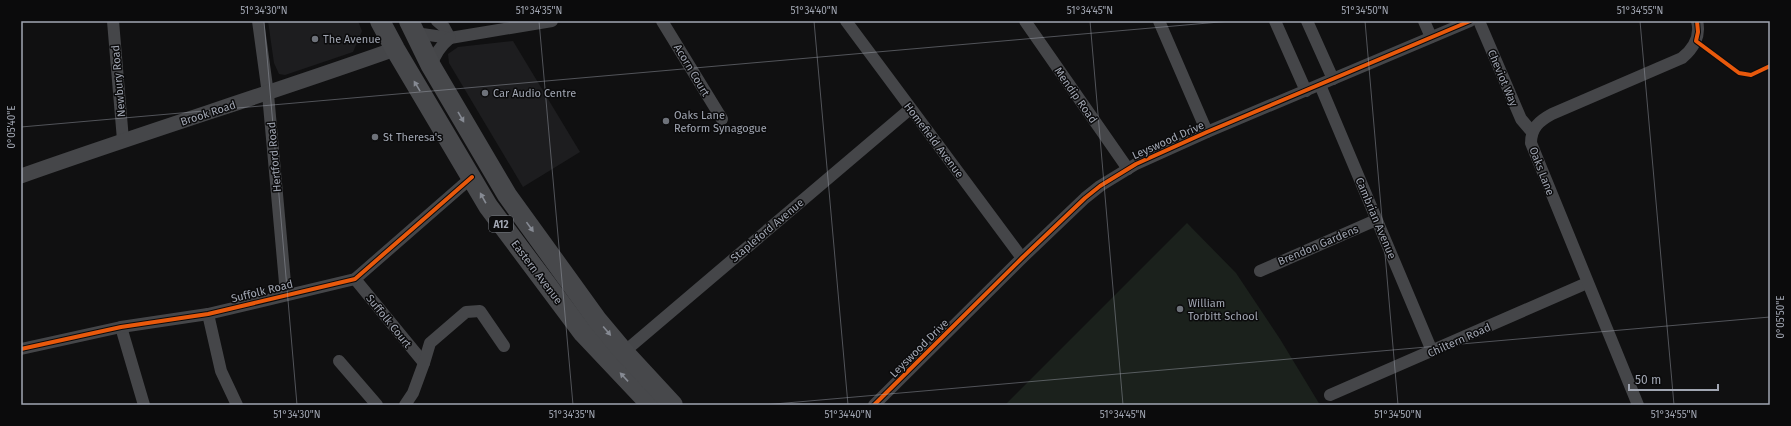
<svg xmlns="http://www.w3.org/2000/svg" width="1791" height="426" font-family="'Fira Sans',sans-serif">
<style>
.built{fill:#1d1d1f}
.green{fill:#1b211c}
.lines{fill:none;stroke-linecap:round;stroke-linejoin:round}
.minor{stroke:#454649;stroke-width:12}
.tertiary{stroke:#454649;stroke-width:15}
.trunk{stroke:#47484b;stroke-width:20}
.cycleway-casing{stroke:#0b0b0c;stroke-width:6}
.cycleway{stroke:#e8590c;stroke-width:4}
.oneway{fill:#868a93}
.ticks{fill:none;stroke:#a1a6b2;stroke-width:1;stroke-opacity:0.45}
.poi-dot{fill:#6e727a;stroke:#0b0b0c;stroke-width:1.5}
.labels{text-anchor:middle;stroke-width:3;stroke-linejoin:round;paint-order:stroke}
.shield{fill:#0b0b0c;stroke:#747880;stroke-width:1}
.shield-label{font-size:10px;font-weight:bold;fill:#a1a6b2}
.poi-label{font-size:11px;fill:#a1a6b2;stroke:#0b0b0c;text-anchor:start}
.street-label{font-size:11px;fill:#a1a6b2;stroke:#0b0b0c}
.neatline{fill:none;stroke:#a1a6b2;stroke-width:1.5}
.ticks-label{font-size:10px;text-anchor:middle;fill:#a1a6b2}
</style>
<rect width="100%" height="100%" fill="#101011"/>
<!-- built -->
<g class="built">
<polygon points="268,21 358,21 362,31 353,52 285,75 279,74 274,63"/>
<polygon points="513,41 580,152 523,187 449,63 448,54 458,47"/>
</g>
<!-- green -->
<polygon class="green" points="1187,223 1236,273 1280,339 1320,405 1005,405"/>
<g class="lines">
<!-- minor -->
<g class="minor">
<polyline points="113,21 123,140"/>
<polyline points="258,21 268,94 286,294"/>
<polyline points="437,21 444,27 450,38"/>
<polyline points="662,21 722,119"/>
<polyline points="846,21 1022,258"/>
<polyline points="1025,21 1128,169"/>
<polyline points="1159,21 1207,132"/>
<polyline points="1275,21 1306,91"/>
<polyline points="1307,21 1333,79"/>
<polyline points="1424,21 1431,37"/>
<polyline points="1479,21 1521,119 1532,132"/>
<polyline points="415,33 450,38 552,21"/>
<path d="M431 66C435 54 440 46 450 38"/>
<polyline points="1320,85 1432,351"/>
<polyline points="1260,271 1376,220"/>
<polyline points="355,279 424,363"/>
<polyline points="208,314 221,371 237,405"/>
<polyline points="121,327 144,405"/>
<polyline points="21,349 121,327 208,314 355,279 472,177"/>
<polyline points="624,352 910,109"/>
<polyline points="339,361 377,405"/>
<polyline points="1330,395 1587,283"/>
<polyline points="405,405 413,393 424,363 430,343 466,312 480,311 504,346"/>
<polyline points="874,405 1022,258 1085,198 1100,186 1136,164 1207,132 1470,21"/>
<path d="M1638 405 1531 143C1531 128 1539 121 1552 114L1682 58C1693 49 1701 36 1697 21"/>
</g>
<!-- tertiary -->
<path class="tertiary" d="M21 176C145 132 271 93 395 49"/>
<!-- trunk -->
<g class="trunk">
<polyline points="380,21 395,49 488,206 583,333 651,405"/>
<polyline points="409,21 431,66 507,195 598,321 624,352 673,405"/>
</g>
<defs>
<g id="cycleway">
<polyline points="1697,21 1698,32 1696,41 1739,73 1751,75 1770,66"/>
<polyline points="21,349 121,327 208,314 355,279 472,177"/>
<polyline points="874,405 1022,258 1085,198 1100,186 1136,164 1207,132 1470,21"/>
</g>
</defs>
<!-- cycleway casing -->
<use href="#cycleway" class="cycleway-casing"/>
<!-- cycleway -->
<use href="#cycleway" class="cycleway"/>
</g>
<!-- one-way arrows -->
<defs><path id="oneway-solid" d="M-6-.8H1V-3.2L6.5 0L1 3.2V.8H-6Z"/></defs>
<g class="oneway">
<use href="#oneway-solid" transform="translate(417 86) rotate(-121)"/>
<use href="#oneway-solid" transform="translate(461 117) rotate(60)"/>
<use href="#oneway-solid" transform="translate(483 198) rotate(-119)"/>
<use href="#oneway-solid" transform="translate(530 227) rotate(54)"/>
<use href="#oneway-solid" transform="translate(607 331) rotate(50)"/>
<use href="#oneway-solid" transform="translate(624 377) rotate(-133)"/>
</g>
<!-- ticks -->
<path class="ticks" d="M264 21 297 405M539 21 573 405M814 21 848 405M1090 21 1123 405M1365 21 1398 405M1640 21 1674 405M21 127 1231 21M21 393 22 405M763 405 1770 317"/>
<!-- markers -->
<g class="poi-dot">
<circle cx="315" cy="39" r="4"/>
<circle cx="485" cy="93" r="4"/>
<circle cx="666" cy="121" r="4"/>
<circle cx="375" cy="137" r="4"/>
<circle cx="1180" cy="309" r="4"/>
</g>
<g class="labels">
<!-- shield labels -->
<rect class="shield" x="489" y="216" width="24" height="16" rx="3"/>
<g class="shield-label">
<text x="501" y="228">A12</text>
</g>
<!-- poi labels -->
<g class="poi-label">
<text x="323" y="43">The Avenue</text>
<text x="493" y="97">Car Audio Centre</text>
<text x="674" y="119">Oaks Lane<tspan x="674" dy="13">Reform Synagogue</tspan></text>
<text x="383" y="141">St Theresa's</text>
<text x="1188" y="307">William<tspan x="1188" dy="13">Torbitt School</tspan></text>
</g>
<!-- street labels -->
<g class="street-label">
<text transform="translate(692 70) rotate(59)" y="4">Acorn Court</text>
<text transform="translate(1503 78) rotate(67)" y="4">Cheviot Way</text>
<text transform="translate(118 81) rotate(-95)" y="4">Newbury Road</text>
<text transform="translate(1076 95) rotate(55)" y="4">Mendip Road</text>
<text transform="translate(208 113) rotate(-18)" y="4">Brook Road</text>
<text transform="translate(934 140) rotate(53)" y="4">Homefield Avenue</text>
<text transform="translate(1168 140) rotate(-24)" y="4">Leyswood Drive</text>
<text transform="translate(274 157) rotate(-95)" y="4">Hertford Road</text>
<text transform="translate(1542 171) rotate(69)" y="4">Oaks Lane</text>
<text transform="translate(1376 218) rotate(67)" y="4">Cambrian Avenue</text>
<text transform="translate(767 230) rotate(-40)" y="4">Stapleford Avenue</text>
<text transform="translate(1318 245) rotate(-23)" y="4">Brendon Gardens</text>
<text transform="translate(537 272) rotate(53)" y="4">Eastern Avenue</text>
<text transform="translate(262 291) rotate(-14)" y="4">Suffolk Road</text>
<text transform="translate(389 321) rotate(51)" y="4">Suffolk Court</text>
<text transform="translate(1459 340) rotate(-24)" y="4">Chiltern Road</text>
<text transform="translate(919 348) rotate(-45)" y="4">Leyswood Drive</text>
</g>
</g>
<!-- border -->
<rect width="1791" height="426" fill="none" stroke="#0b0b0c" stroke-width="44"/>
<!-- scale -->
<path d="M1629 384v6h89v-6" fill="none" stroke="#a1a6b2" stroke-width="2"/>
<text x="1635" y="384" font-size="12" fill="#a1a6b2" stroke="#0b0b0c" stroke-width="3" paint-order="stroke">50 m</text>
<rect x="22" y="22" width="1747" height="382" class="neatline"/>
<g class="ticks-label">
<text x="264" y="14">51°34'30"N</text>
<text x="539" y="14">51°34'35"N</text>
<text x="814" y="14">51°34'40"N</text>
<text x="1090" y="14">51°34'45"N</text>
<text x="1365" y="14">51°34'50"N</text>
<text x="1640" y="14">51°34'55"N</text>
<text transform="translate(11 127) rotate(-90)" y="4">0°05'40"E</text>
<text transform="translate(1780 317) rotate(-90)" y="4">0°05'50"E</text>
<text x="297" y="418">51°34'30"N</text>
<text x="572" y="418">51°34'35"N</text>
<text x="848" y="418">51°34'40"N</text>
<text x="1123" y="418">51°34'45"N</text>
<text x="1398" y="418">51°34'50"N</text>
<text x="1674" y="418">51°34'55"N</text>
</g>
</svg>
